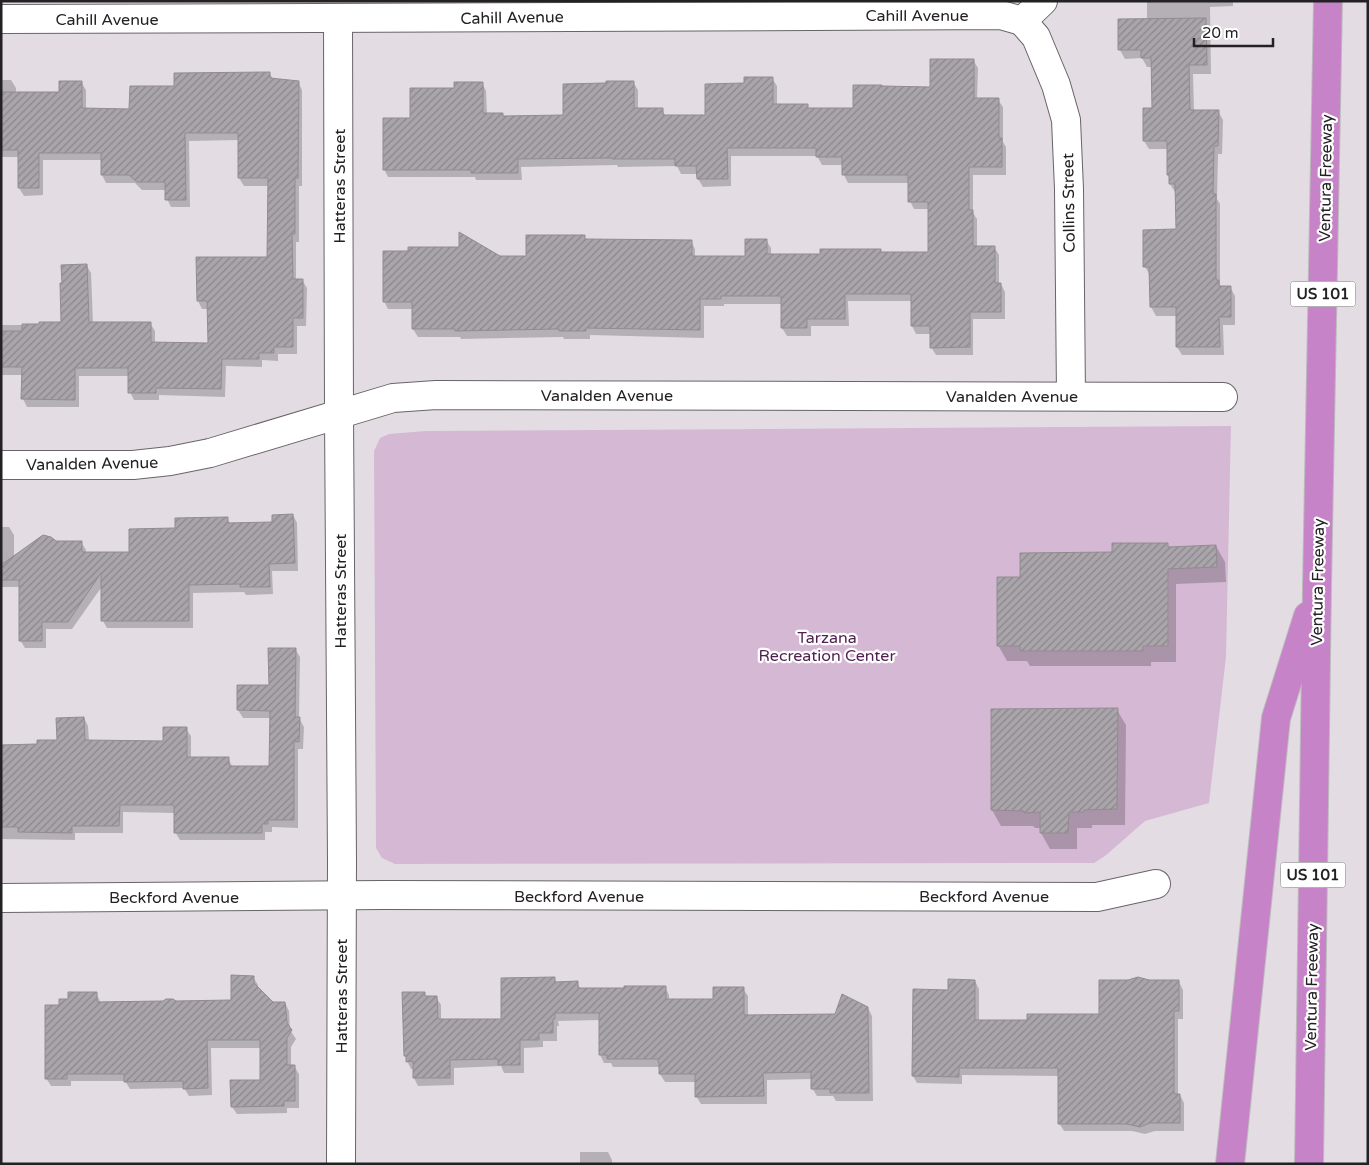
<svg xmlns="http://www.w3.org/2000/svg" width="1369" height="1165" font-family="'Varela Round',sans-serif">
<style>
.green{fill:#d5b9d4}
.shadow{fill:#0003}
.building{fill:url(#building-hatch);stroke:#928c91}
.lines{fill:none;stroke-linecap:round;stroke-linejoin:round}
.minor-casing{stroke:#696469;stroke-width:30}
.highway-casing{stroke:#bdbcbd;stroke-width:30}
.minor{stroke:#fff;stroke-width:28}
.highway{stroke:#c783c7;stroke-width:28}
.labels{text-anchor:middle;stroke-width:4.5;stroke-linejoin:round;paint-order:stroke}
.shield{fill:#fff;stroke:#656465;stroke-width:1}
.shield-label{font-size:15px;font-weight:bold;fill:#232123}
.street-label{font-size:16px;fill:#232123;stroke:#fff}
.park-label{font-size:16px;fill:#501e51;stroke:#fff}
</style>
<defs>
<pattern id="building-hatch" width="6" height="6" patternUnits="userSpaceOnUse" patternTransform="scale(1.25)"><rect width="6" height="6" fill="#aaa5aa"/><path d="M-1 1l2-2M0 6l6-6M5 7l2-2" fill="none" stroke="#8a868a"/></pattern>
</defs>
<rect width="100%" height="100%" fill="#e3dde3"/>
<!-- green -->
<polygon class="green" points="1231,426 1226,657 1209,803 1145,821 1105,856 1094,863 395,864 382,858 376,848 374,451 380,438 389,434 425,431"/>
<!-- shadow -->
<g class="shadow">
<polygon points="1147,1 1233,1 1233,6 1210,7 1211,74 1193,74 1194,111 1218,111 1223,120 1222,154 1218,154 1217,199 1220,204 1220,285 1222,287 1230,287 1235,296 1235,325 1223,325 1224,355 1182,355 1177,347 1177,316 1156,316 1151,307 1150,275 1145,267 1177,230 1177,192 1175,192 1170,184 1170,179 1168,175 1168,149 1149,149 1144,141 1153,109 1153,67 1147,67 1142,58 1125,59 1120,50 1119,20 1147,20"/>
<polygon points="973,60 978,68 977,100 998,100 1003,107 1003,142 1006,147 1006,175 973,175 973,213 977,219 977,247 994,247 999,255 999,284 1001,284 1005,292 1005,319 973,319 973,355 936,355 931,347 931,334 916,334 912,326 912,301 848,301 849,326 811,326 811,336 787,336 782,328 782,304 724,304 724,306 704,306 704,338 590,335 590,339 564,339 563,337 461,339 460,337 418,337 413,329 413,309 388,309 384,301 499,258 527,258 584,237 586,240 691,241 695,249 695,257 746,257 766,240 771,248 771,256 816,256 880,250 882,254 929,254 929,209 914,209 910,201 910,183 848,183 844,175 844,165 822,165 817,156 731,156 731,186 703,187 698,179 698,174 681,174 677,166 618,167 617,165 521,167 522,180 476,180 475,177 388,177 384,169 412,120 456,89 482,83 486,91 487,114 502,114 504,117 564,116 633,82 638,90 638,109 662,109 666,117 706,117 745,85 772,78 777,86 777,105 807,105 809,109 854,109 931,89"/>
<polygon points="270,74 273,79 298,82 302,90 302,186 299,186 299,242 296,242 296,280 302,280 307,288 306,326 297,326 297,354 278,354 278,361 262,360 262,367 226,366 225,397 159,395 159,400 134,400 130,392 130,376 79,376 79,407 27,407 23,399 23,375 1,375 1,325 40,325 63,323 87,266 91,273 93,323 150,323 155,331 155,343 209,344 208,309 202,309 198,301 268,259 269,186 244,186 239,178 239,140 189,141 190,207 171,207 167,199 167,190 142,190 135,183 106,183 102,175 102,160 43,160 43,195 24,196 19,188 19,157 1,157 1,80 11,80 16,88 16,93 60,93 81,82 86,90 86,110 130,111 175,87"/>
<polygon points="293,515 297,523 298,571 272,571 273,594 246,595 244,592 193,593 193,628 107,628 103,621 103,585 72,629 46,629 46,648 25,648 20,640 20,587 1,587 1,527 9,527 14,535 14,558 55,542 81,542 86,550 86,553 130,553 176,529 227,519 231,524 273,523"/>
<polygon points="1167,544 1170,549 1216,546 1225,562 1226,582 1176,584 1176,662 1151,662 1151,666 1030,666 1027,661 1007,661 998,645 1021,578 1113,554"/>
<polygon points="295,649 300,657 299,718 304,727 303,749 298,749 298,828 272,827 272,832 265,832 265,840 180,840 175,832 175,813 123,812 123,833 75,833 75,840 1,839 1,746 38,746 58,742 84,718 88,726 89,741 164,742 186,729 191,736 191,758 228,758 232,766 270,768 271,718 243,718 238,710 270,686"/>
<polygon points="1117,710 1126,725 1125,825 1092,825 1092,828 1077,828 1077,849 1050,849 1041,833 1041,828 1035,828 1033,826 1001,826 992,810"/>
<polygon points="253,977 258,985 258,989 272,1004 285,1003 289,1011 290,1030 296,1039 291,1047 291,1066 294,1066 299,1074 299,1108 287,1108 287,1113 237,1114 232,1107 261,1081 261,1048 211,1048 212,1095 189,1096 184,1088 130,1089 125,1081 71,1081 71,1086 51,1086 46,1078 60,1006 69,1000 96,993 100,1001 100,1003 232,1001"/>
<polygon points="554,978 557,983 577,983 581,989 665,987 669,995 669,1000 714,1000 743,989 748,996 748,1016 836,1016 868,1008 872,1016 873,1101 836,1101 833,1096 817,1096 812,1088 812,1079 767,1080 767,1104 701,1104 696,1096 696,1082 665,1082 660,1074 660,1067 613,1067 611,1063 604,1063 600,1055 600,1020 558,1021 559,1026 557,1026 557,1041 543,1041 543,1047 524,1048 524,1073 504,1073 501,1066 454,1068 454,1085 418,1086 414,1078 414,1069 411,1069 407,1061 405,1055 424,993 427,997 436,997 441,1005 441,1020 503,1020"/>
<polygon points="975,981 979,989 979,1022 1028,1022 1100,1015 1149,982 1179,982 1183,990 1183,1019 1178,1019 1178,1095 1180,1095 1184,1103 1184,1131 1155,1131 1145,1134 1132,1131 1064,1131 1059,1123 1059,1076 962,1075 962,1084 917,1083 913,1076 949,991"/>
<polygon points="1,1012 2,1014 2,1039 1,1039"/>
<polygon points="580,1152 608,1152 612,1160 612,1164 580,1164"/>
</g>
<!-- building -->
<g class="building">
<polygon points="1206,18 1207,65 1189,65 1190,110 1219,110 1218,146 1214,146 1213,194 1216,194 1216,280 1219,280 1219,286 1231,286 1231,317 1219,317 1220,347 1176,347 1176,307 1150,307 1149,267 1143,267 1143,230 1176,229 1175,184 1169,184 1169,175 1167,175 1167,141 1143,141 1143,108 1152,108 1151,58 1141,58 1141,50 1118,50 1118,19"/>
<polygon points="930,59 974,59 974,98 999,98 999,138 1002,138 1002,167 969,167 969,210 973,210 973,246 995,246 995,283 1001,283 1001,312 970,312 970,347 930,348 930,326 911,326 911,294 845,294 845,319 807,319 807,328 781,328 781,296 721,296 721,299 700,299 700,330 586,328 586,331 559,331 559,329 455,331 455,329 412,329 412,302 383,302 383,251 408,251 408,247 459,247 459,232 500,256 526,256 526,235 585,235 585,239 692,240 692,256 745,256 745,239 767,239 767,254 820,254 820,249 881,249 881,252 928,252 928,202 908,202 908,175 842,175 842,157 816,157 816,148 727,148 728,179 697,179 696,166 675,166 675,159 612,159 612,158 518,159 518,173 471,173 471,170 383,170 383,118 410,118 410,88 454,88 454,82 483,82 483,113 503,113 503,116 563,115 563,84 606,83 606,81 634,81 634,108 663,108 663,115 705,115 705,84 744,83 744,77 773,77 773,104 808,104 808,108 853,108 853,85 882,85 882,86 930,87"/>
<polygon points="270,72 270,78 299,81 298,178 295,178 295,234 292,234 293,279 303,279 303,318 293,318 293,347 274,347 274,353 259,353 259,359 222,359 221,389 156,388 156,393 128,393 128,368 75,368 75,400 21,399 22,367 1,367 1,331 22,331 22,324 39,324 39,322 61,322 60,283 62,283 61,265 87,264 89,322 151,322 151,342 208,343 207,301 197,301 196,257 267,257 268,178 238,178 238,133 185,133 186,200 165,200 165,182 137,182 129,175 101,175 101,153 39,153 39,188 18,188 18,150 1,150 1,92 59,92 59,81 82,81 82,108 129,109 130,86 174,86 174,73"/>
<polygon points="293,514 295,563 269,564 270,587 240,587 240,584 189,585 189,621 101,621 101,573 68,622 42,622 42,641 19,641 19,580 1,580 1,565 43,535 51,537 56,541 82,541 82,552 129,552 129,529 175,528 175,518 228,517 228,523 272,522 272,515"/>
<polygon points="1112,543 1168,543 1168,547 1216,545 1217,567 1168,569 1168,646 1143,646 1143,651 1020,651 1020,646 997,646 997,577 1020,577 1020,553 1112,552"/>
<polygon points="268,648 296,648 295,717 300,717 299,742 294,741 294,820 268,820 268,824 262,824 262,833 174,833 174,805 120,805 119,826 72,826 72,833 18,832 18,827 1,827 1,745 37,744 37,740 57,740 56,718 84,717 85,740 163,741 163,727 187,727 187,757 229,757 229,766 269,766 270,711 237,710 237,685 269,685"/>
<polygon points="1118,708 1117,809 1084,810 1084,812 1069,812 1068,833 1040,833 1040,812 1024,813 1024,811 991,810 991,709"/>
<polygon points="231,975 254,976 254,983 273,1002 285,1002 287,1023 292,1030 287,1038 287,1065 295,1065 295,1101 284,1101 284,1106 231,1107 230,1080 260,1080 260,1040 207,1040 208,1088 183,1089 183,1081 124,1082 124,1074 67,1074 67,1079 45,1079 45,1005 59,1005 59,999 68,999 68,992 97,992 97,1002 163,1001 166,999 173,999 176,1001 231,1000"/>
<polygon points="555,977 555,982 578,981 578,988 624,988 624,986 666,986 666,999 713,999 713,987 744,987 744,1015 835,1014 842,994 868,1007 869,1093 830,1093 830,1089 811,1089 811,1072 763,1073 764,1096 695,1097 695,1074 659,1074 659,1062 658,1062 658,1059 607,1059 607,1055 599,1055 599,1013 555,1013 555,1019 553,1019 553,1033 539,1033 539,1040 520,1040 520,1065 498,1065 498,1059 450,1060 450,1078 413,1078 413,1061 406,1062 406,1056 404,1056 402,992 425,992 425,996 437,996 438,1019 501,1019 501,978"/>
<polygon points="1138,977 1149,980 1179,980 1179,1011 1174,1011 1174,1094 1180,1094 1180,1123 1150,1123 1140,1127 1127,1124 1058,1124 1058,1068 959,1068 959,1077 912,1076 913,989 948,990 948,979 975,980 975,1020 1027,1020 1027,1014 1099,1014 1099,980 1128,980"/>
</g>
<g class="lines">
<defs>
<g id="minor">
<path d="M1 19C334 19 668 16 1001 15L1022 21"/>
<polyline points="338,19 339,414 342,861 341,1164"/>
<polyline points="1022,21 1036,37 1056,85 1066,120 1069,189 1071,396"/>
<polyline points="1022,21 1043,1"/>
<polyline points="1,465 133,465 170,461 210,453 393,398 436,395 1223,397"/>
<polyline points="1,898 383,895 1097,897 1156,884"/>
</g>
<g id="highway">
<polyline points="1230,1164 1276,718 1308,616"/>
<polyline points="1309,1164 1317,586 1328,1"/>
</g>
</defs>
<!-- minor casing -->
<use href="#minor" class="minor-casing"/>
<!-- highway casing -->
<use href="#highway" class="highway-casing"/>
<!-- minor -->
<use href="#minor" class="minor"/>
<!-- highway -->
<use href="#highway" class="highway"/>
</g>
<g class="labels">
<!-- shield labels -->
<g class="shield">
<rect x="1290.5" y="281.5" width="65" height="25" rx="4"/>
<rect x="1280.5" y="862.5" width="65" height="25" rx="4"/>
</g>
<g class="shield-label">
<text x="1323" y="299">US 101</text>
<text x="1313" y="880">US 101</text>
</g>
<!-- street labels -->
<g class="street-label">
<text x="917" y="21">Cahill Avenue</text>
<text transform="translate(512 17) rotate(-1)" y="6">Cahill Avenue</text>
<text x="107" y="25">Cahill Avenue</text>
<text transform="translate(1325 178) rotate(-89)" y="6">Ventura Freeway</text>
<text transform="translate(339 186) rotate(-90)" y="6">Hatteras Street</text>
<text transform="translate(1068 203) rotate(-91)" y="6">Collins Street</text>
<text x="607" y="401">Vanalden Avenue</text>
<text x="1012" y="402">Vanalden Avenue</text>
<text transform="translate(92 463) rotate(-1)" y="6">Vanalden Avenue</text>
<text transform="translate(1317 582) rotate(-89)" y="6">Ventura Freeway</text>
<text transform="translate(340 591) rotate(-90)" y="6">Hatteras Street</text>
<text x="579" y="902">Beckford Avenue</text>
<text x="984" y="902">Beckford Avenue</text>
<text x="174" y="903">Beckford Avenue</text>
<text transform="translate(1311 987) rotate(-89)" y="6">Ventura Freeway</text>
<text transform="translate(341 996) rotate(-90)" y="6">Hatteras Street</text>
</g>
<!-- park labels -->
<g class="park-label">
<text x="827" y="643">Tarzana<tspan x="827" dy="18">Recreation Center</tspan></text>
</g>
</g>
<!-- border -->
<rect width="1369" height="1165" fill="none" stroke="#232123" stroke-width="5"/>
<!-- scale -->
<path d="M1194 38v8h79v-8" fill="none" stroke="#232123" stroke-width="2.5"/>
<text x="1202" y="38" font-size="15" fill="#232123" stroke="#ffffff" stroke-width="4" paint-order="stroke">20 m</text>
</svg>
